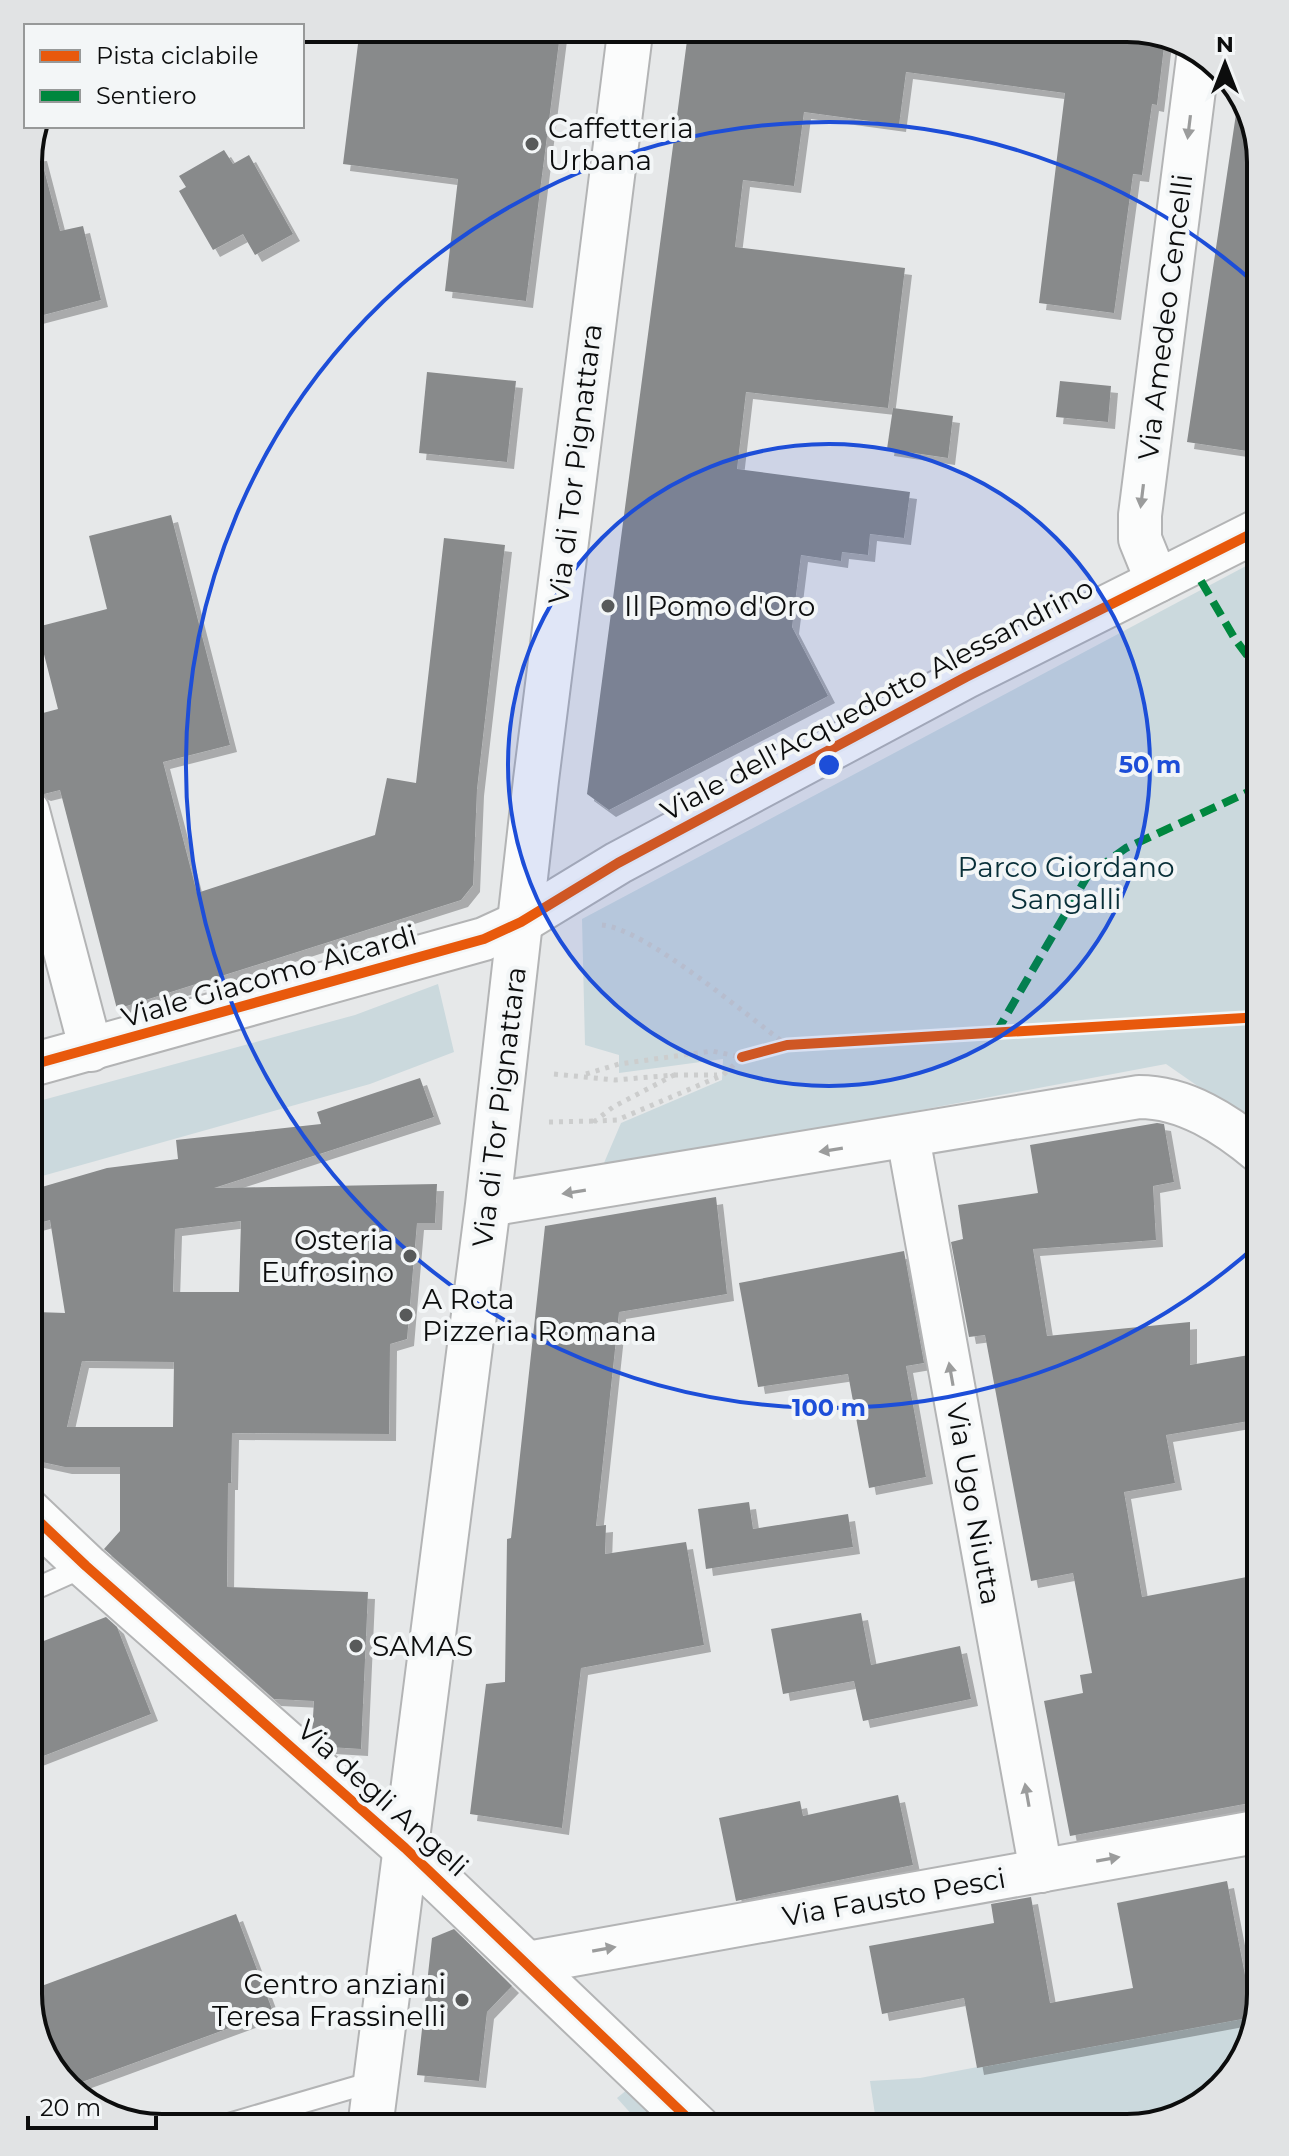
<svg xmlns="http://www.w3.org/2000/svg" width="1289" height="2156" font-family="Montserrat,sans-serif">
<style>
.green{fill:#cbd9dd}
.building{fill:#888a8b;fill-rule:evenodd;filter:url(#shadow)}
.lines{fill:none;stroke-linecap:round;stroke-linejoin:round}
.lane-casing{stroke:#b3b4b5;stroke-width:24}
.street-casing{stroke:#b3b4b5;stroke-width:46}
.secondary-casing{stroke:#b3b4b5;stroke-width:48}
.path{stroke:#cccdcd;stroke-width:5;stroke-dasharray:4 6;stroke-linecap:butt}
.lane{stroke:#fbfcfc;stroke-width:20}
.street{stroke:#fbfcfc;stroke-width:42}
.secondary{stroke:#fbfcfc;stroke-width:44}
.quiet{stroke:#00873e;stroke-width:8;stroke-dasharray:16 8;stroke-linecap:butt}
.cycleway-casing{stroke:#f3f6f7;stroke-width:15}
.cycleway{stroke:#e8590c;stroke-width:10}
.oneway{fill:#9b9c9c}
.ring{fill:none;stroke:#1d4ed8;stroke-width:4}
.poi-dot{fill:#585a5a;stroke:#f3f6f7;stroke-width:3}
.labels{text-anchor:middle;stroke-width:8;stroke-linejoin:round;paint-order:stroke}
.poi-label{font-size:28px;fill:#0c0d0d;stroke:#f3f6f7;text-anchor:start}
.street-label{font-size:28px;fill:#0c0d0d;stroke:#f3f6f7}
.park-label{font-size:28px;fill:#082f38;stroke:#f3f6f7}
.rim{fill:none;stroke:#0c0d0d;stroke-width:4}
.centre{fill:#1d4ed8;stroke:#f3f6f7;stroke-width:4}
.ring-label{font-size:24px;text-anchor:middle;font-weight:bold;fill:#1d4ed8;stroke:#f3f6f7;stroke-width:8;stroke-linejoin:round;paint-order:stroke}
</style>
<defs>
<filter id="shadow"><feDropShadow dx="7" dy="7" stdDeviation="0" flood-color="#0004"/></filter>
</defs>
<rect width="100%" height="100%" fill="#e6e8e9"/>
<!-- green -->
<g class="green">
<polygon points="1261,558 1261,1130 1166,1064 601,1170 621,1123 722,1080 723,1059 619,1073 619,1055 585,1045 582,919"/>
<polygon points="438,984 454,1052 370,1084 28,1180 28,1104 355,1015"/>
<polygon points="1255,2014 1239,2068 1186,2114 1127,2128 877,2128 870,2081 920,2078"/>
<polygon points="660,2063 730,2128 644,2128 617,2098"/>
</g>
<!-- building -->
<g class="building">
<polygon points="1136,28 1165,38 1157,105 1152,104 1142,175 1133,174 1114,313 1039,303 1065,93 906,72 899,125 804,112 794,186 743,180 735,247 905,268 888,408 746,392 737,469 910,492 904,538 870,534 868,555 842,552 841,561 801,555 792,627 828,696 609,810 587,794 688,33"/>
<polygon points="560,34 526,301 445,291 458,179 343,164 359,36"/>
<polygon points="1239,94 1247,103 1261,162 1261,411 1253,410 1247,451 1187,442"/>
<polygon points="224,150 233,164 249,155 293,234 255,255 243,234 213,250 179,191 186,187 179,176"/>
<polygon points="40,154 60,231 83,226 101,300 28,319 28,155"/>
<polygon points="427,372 516,381 507,462 419,453"/>
<polygon points="1060,381 1111,386 1108,422 1056,417"/>
<polygon points="893,408 953,416 948,458 887,449"/>
<polygon points="171,515 230,745 163,762 197,893 375,835 387,778 416,783 444,538 505,545 477,789 473,885 461,900 117,1009 60,790 44,794 28,788 28,717 58,709 37,627 107,609 89,536"/>
<path d="M420 1078 434 1117 214 1188 437 1184 435 1223H417L407 1339 390 1344 389 1434 232 1433 231 1483H228L227 1587 368 1592 361 1749 329 1747 312 1733 314 1701 274 1699 104 1549 120 1531V1467H65L28 1459V1365L35 1367 36 1312 65 1313 50 1220 28 1226V1191L107 1168 178 1159 176 1140 321 1124 317 1112ZM241 1221 239 1292H173L175 1229ZM82 1361 174 1362 173 1427H67Z"/>
<polygon points="1157,1123 1164,1124 1174,1182 1153,1186 1156,1240 1033,1249 1047,1336 1190,1322 1190,1365 1261,1353 1261,1419 1166,1435 1175,1483 1124,1492 1142,1597 1252,1576 1257,1599 1261,1598 1261,1801 1070,1836 1044,1701 1083,1693 1080,1675 1092,1673 1073,1573 1031,1581 985,1335 969,1337 951,1242 963,1239 958,1205 1038,1193 1030,1145"/>
<polygon points="716,1197 727,1294 619,1312 596,1526 606,1525 605,1554 686,1542 704,1645 581,1668 562,1828 470,1814 486,1684 505,1682 507,1539 511,1538 545,1226"/>
<polygon points="904,1251 924,1363 906,1366 926,1477 869,1488 848,1374 758,1387 739,1283"/>
<polygon points="749,1502 753,1529 848,1514 853,1547 706,1569 698,1509"/>
<polygon points="861,1613 871,1665 960,1646 971,1699 863,1721 854,1681 783,1694 771,1629"/>
<polygon points="106,1617 117,1627 151,1714 28,1762 28,1647"/>
<polygon points="898,1795 913,1865 736,1901 719,1818 800,1801 803,1816"/>
<polygon points="1227,1881 1253,2017 977,2068 964,1998 882,2014 869,1946 994,1923 991,1904 1031,1897 1050,2003 1133,1988 1117,1903"/>
<polygon points="236,1914 273,2012 71,2086 42,2053 28,1991"/>
<polygon points="454,1929 512,1986 487,2012 479,2081 417,2075 432,1938"/>
</g>
<g class="lines">
<defs>
<g id="lane">
<polyline points="28,1592 86,1566"/>
<polyline points="215,2128 376,2081"/>
</g>
<g id="street">
<polyline points="1157,581 1140,539 1140,515 1199,50"/>
<polyline points="28,811 91,1050"/>
<polyline points="28,1066 484,939 521,922 618,863 966,677 1261,529"/>
<polyline points="908,1137 1041,1871"/>
<path d="M488 1205 1139 1097C1185 1097 1226 1124 1261 1153"/>
<polyline points="528,1963 1261,1831"/>
</g>
<g id="secondary">
<polyline points="28,1511 86,1566 405,1848 698,2128"/>
<polyline points="370,2128 488,1205 536,780 630,33"/>
</g>
</defs>
<!-- lane casing -->
<use href="#lane" class="lane-casing"/>
<!-- street casing -->
<use href="#street" class="street-casing"/>
<!-- secondary casing -->
<use href="#secondary" class="secondary-casing"/>
<!-- path -->
<g class="path">
<path d="M602 925C646 929 747 1016 787 1045"/>
<polyline points="554,1074 615,1080 674,1075 613,1107 595,1121 617,1120 723,1075 742,1057"/>
<polyline points="586,1074 619,1064 712,1051 741,1057"/>
<polyline points="674,1075 717,1075"/>
<polyline points="549,1122 595,1121"/>
</g>
<!-- lane -->
<use href="#lane" class="lane"/>
<!-- street -->
<use href="#street" class="street"/>
<!-- secondary -->
<use href="#secondary" class="secondary"/>
<!-- quiet -->
<g class="quiet">
<polyline points="1201,581 1235,639 1261,674"/>
<polyline points="996,1033 1088,875 1126,848 1261,786"/>
</g>
<defs>
<g id="cycleway">
<polyline points="742,1057 787,1045 1261,1017"/>
<polyline points="28,1066 484,939 521,922 618,863 966,677 1261,529"/>
<polyline points="28,1511 86,1566 405,1848 698,2128"/>
</g>
</defs>
<!-- cycleway casing -->
<use href="#cycleway" class="cycleway-casing"/>
<!-- cycleway -->
<use href="#cycleway" class="cycleway"/>
</g>
<!-- one-way arrows -->
<defs><path id="oneway-solid" d="M-6-.8H1V-3.2L6.5 0L1 3.2V.8H-6Z" transform="scale(2)"/></defs>
<g class="oneway">
<use href="#oneway-solid" transform="translate(1189 127) rotate(97)"/>
<use href="#oneway-solid" transform="translate(1142 496) rotate(97)"/>
<use href="#oneway-solid" transform="translate(831 1150) rotate(171)"/>
<use href="#oneway-solid" transform="translate(574 1192) rotate(171)"/>
<use href="#oneway-solid" transform="translate(951 1374) rotate(-100)"/>
<use href="#oneway-solid" transform="translate(1027 1795) rotate(-100)"/>
<use href="#oneway-solid" transform="translate(1108 1859) rotate(-10)"/>
<use href="#oneway-solid" transform="translate(604 1949) rotate(-10)"/>
</g>
<!-- distance rings -->
<circle cx="829" cy="765" r="321" fill="#1d4ed8" fill-opacity=".12"/>
<g class="ring">
<circle cx="829" cy="765" r="321"/>
<path d="M1259 1243A643 643 0 1 1 1259 287"/>
</g>
<!-- markers -->
<g class="poi-dot">
<circle cx="532" cy="144" r="8"/>
<circle cx="608" cy="606" r="8"/>
<circle cx="410" cy="1256" r="8"/>
<circle cx="406" cy="1315" r="8"/>
<circle cx="356" cy="1646" r="8"/>
<circle cx="462" cy="2000" r="8"/>
</g>
<g class="labels">
<!-- poi labels -->
<g class="poi-label">
<text x="548" y="138">Caffetteria<tspan x="548" dy="32">Urbana</tspan></text>
<text x="624" y="616">Il Pomo d'Oro</text>
<text x="394" y="1250" text-anchor="end">Osteria<tspan x="394" dy="32">Eufrosino</tspan></text>
<text x="422" y="1309">A Rota<tspan x="422" dy="32">Pizzeria Romana</tspan></text>
<text x="372" y="1656">SAMAS</text>
<text x="446" y="1994" text-anchor="end">Centro anziani<tspan x="446" dy="32">Teresa Frassinelli</tspan></text>
</g>
<!-- street labels -->
<g class="street-label">
<text transform="translate(1165 317) rotate(-83)" y="10">Via Amedeo Cencelli</text>
<text transform="translate(575 464) rotate(-83)" y="10">Via di Tor Pignattara</text>
<text transform="translate(877 699) rotate(-28)" y="10">Viale dell'Acquedotto Alessandrino</text>
<text transform="translate(269 976) rotate(-16)" y="10">Viale Giacomo Aicardi</text>
<text transform="translate(499 1107) rotate(-83)" y="10">Via di Tor Pignattara</text>
<text transform="translate(974 1504) rotate(80)" y="10">Via Ugo Niutta</text>
<text transform="translate(383 1798) rotate(42)" y="10">Via degli Angeli</text>
<text transform="translate(894 1897) rotate(-10)" y="10">Via Fausto Pesci</text>
</g>
<!-- park labels -->
<g class="park-label">
<text x="1066" y="877">Parco Giordano<tspan x="1066" dy="32">Sangalli</tspan></text>
</g>
</g>
<!-- crop -->
<path d="M0 0H1289V2156H0ZM162 42H1127A120 120 0 0 1 1247 162V1994A120 120 0 0 1 1127 2114H162A120 120 0 0 1 42 1994V162A120 120 0 0 1 162 42Z" fill="#e1e3e4" fill-rule="evenodd"/>
<path class="rim" d="M162 42H1127A120 120 0 0 1 1247 162V1994A120 120 0 0 1 1127 2114H162A120 120 0 0 1 42 1994V162A120 120 0 0 1 162 42Z"/>
<circle cx="829" cy="765" r="12" class="centre"/>
<g class="ring-label">
<text x="1150" y="773">50 m</text>
<text x="829" y="1416">100 m</text>
</g>
<!-- legend -->
<rect x="24" y="24" width="280" height="104" fill="#f3f6f7" stroke="#979999" stroke-width="2"/>
<rect x="40" y="50" width="40" height="12" fill="#e8590c" stroke="#979999" stroke-width="2"/>
<text x="96" y="64" font-size="24" fill="#0c0d0d">Pista ciclabile</text>
<rect x="40" y="90" width="40" height="12" fill="#00873e" stroke="#979999" stroke-width="2"/>
<text x="96" y="104" font-size="24" fill="#0c0d0d">Sentiero</text>
<!-- north arrow -->
<g transform="translate(1225 64)" stroke="#f3f6f7" stroke-width="6" paint-order="stroke">
<path d="M0-6L14 30L0 20L-14 30Z" fill="#0c0d0d"/>
<text y="-12" font-size="22" font-weight="bold" text-anchor="middle" fill="#0c0d0d">N</text>
</g>
<!-- scale -->
<path d="M28 2116v12h128v-12" fill="none" stroke="#0c0d0d" stroke-width="4"/>
<text x="40" y="2116" font-size="24" fill="#0c0d0d" stroke="#f3f6f7" stroke-width="6" paint-order="stroke">20 m</text>
</svg>
